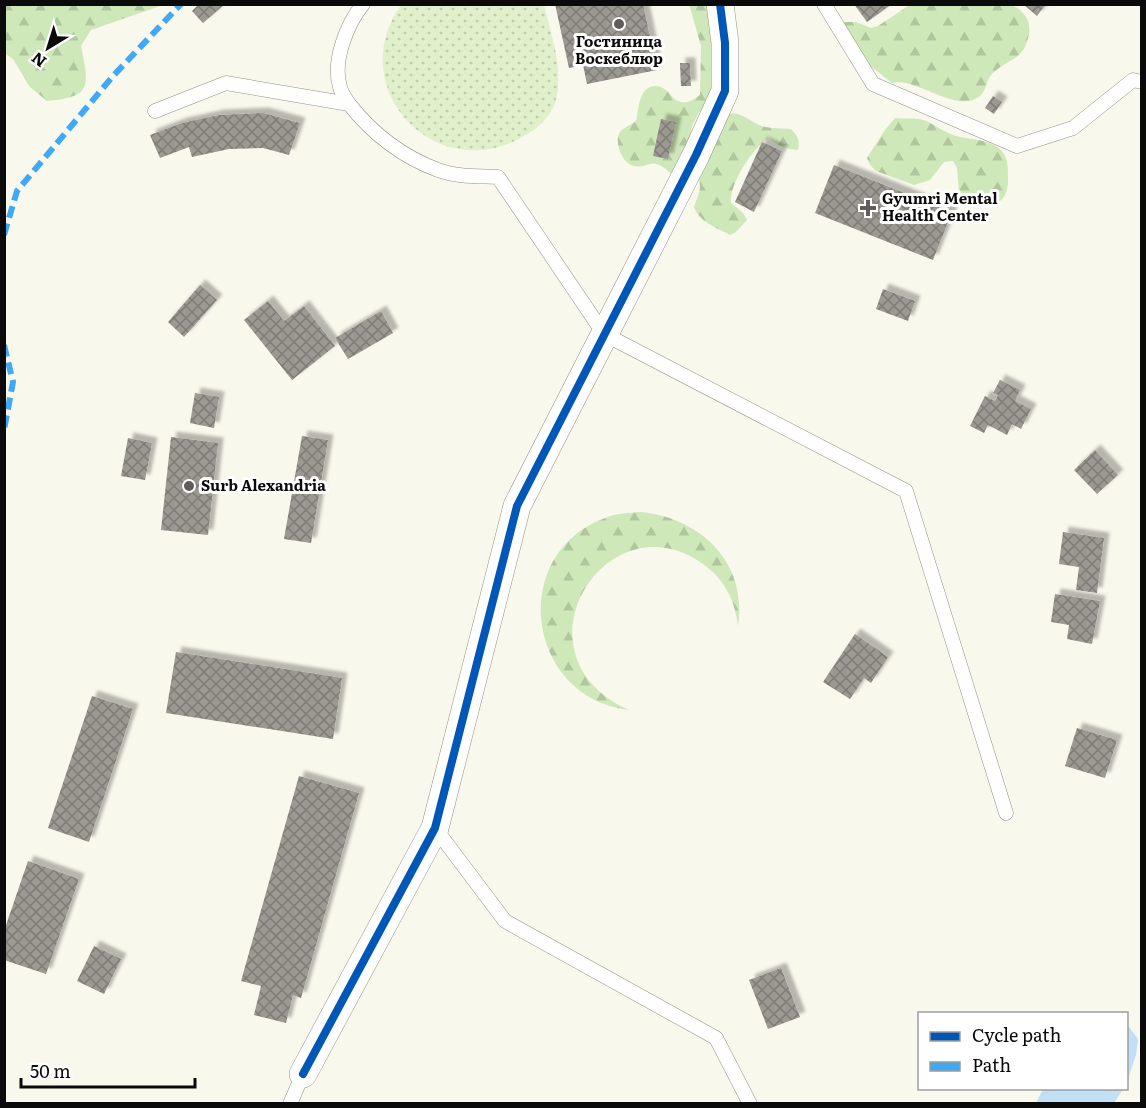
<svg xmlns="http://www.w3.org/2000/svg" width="1146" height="1108" font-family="Literata,serif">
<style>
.forest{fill:url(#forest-firs)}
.park{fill:url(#park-dots)}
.water{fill:#c1e0f5}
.building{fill:url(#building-cross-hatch);filter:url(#shadow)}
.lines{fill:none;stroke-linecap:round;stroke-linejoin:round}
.service-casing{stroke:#92918c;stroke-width:15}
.minor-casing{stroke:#92918c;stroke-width:28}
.service{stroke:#fefefc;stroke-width:14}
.minor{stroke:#fefefc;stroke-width:27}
.quiet{stroke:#3fa9f5;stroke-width:6;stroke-dasharray:12 6;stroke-linecap:butt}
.cycleway-casing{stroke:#fff;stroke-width:11}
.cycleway{stroke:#0057b8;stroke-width:8}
.poi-dot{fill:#5e5d59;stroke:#fff;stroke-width:2}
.labels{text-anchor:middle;stroke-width:6;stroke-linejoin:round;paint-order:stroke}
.poi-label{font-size:15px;font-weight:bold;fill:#0a0a0a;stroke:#fff;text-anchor:start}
</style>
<defs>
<pattern id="forest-firs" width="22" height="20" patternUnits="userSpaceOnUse" patternTransform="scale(1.5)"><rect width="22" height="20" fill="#cfe8b9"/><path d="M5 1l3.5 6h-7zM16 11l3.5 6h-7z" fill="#b0c69e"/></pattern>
<pattern id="park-dots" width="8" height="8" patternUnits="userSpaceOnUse" patternTransform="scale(1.5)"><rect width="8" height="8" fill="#dff0cb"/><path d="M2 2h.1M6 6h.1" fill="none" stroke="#beccad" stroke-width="1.8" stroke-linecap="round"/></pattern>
<pattern id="building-cross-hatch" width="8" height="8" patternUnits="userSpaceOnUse" patternTransform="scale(1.5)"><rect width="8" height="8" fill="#9c9993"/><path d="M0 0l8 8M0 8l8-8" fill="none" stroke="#7d7b76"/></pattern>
<filter id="shadow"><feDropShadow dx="5.5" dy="-5.5" stdDeviation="1.5" flood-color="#0004"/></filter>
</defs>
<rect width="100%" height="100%" fill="#f9f8ed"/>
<!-- forest -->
<g class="forest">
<path d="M5 4H163V5L91 30 81 46C89 86 93 97 47 101L30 87 13 59 5 53Z"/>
<path d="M689 4 707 5 721 69 705 107 699 112 692 126 689 141C701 133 715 118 728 114 740 111 749 120 759 125 770 129 780 128 791 129 798 136 800 140 798 150 785 149 778 146 769 138 753 147 729 184 731 203L743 213 747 220 736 232 730 235C716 227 702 224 694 208 697 196 703 190 698 178L674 177C649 151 651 172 631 165 621 161 614 141 620 132 624 127 631 125 636 121 638 113 638 105 641 98 645 86 657 82 667 91 671 94 673 99 678 101 686 105 693 100 700 95L701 46Z"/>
<path d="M911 4 1012 5C1024 11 1031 20 1029 34 1024 61 1010 57 993 73 986 79 987 90 980 96 956 115 918 77 892 83L868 64 840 22H856L871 28 878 26Z"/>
<path d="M895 118C903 119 911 118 919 119 931 121 941 131 953 135 969 141 993 137 1004 154 1008 160 1008 170 1008 177 1009 214 981 206 959 193L957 168 953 161 944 162 930 180 914 185 876 171 870 165 867 158 885 130Z"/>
<path d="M641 512C700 518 748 562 738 626 735 600 724 579 703 564 606 495 507 656 629 710 526 698 507 554 605 518 616 513 629 513 641 512Z"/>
</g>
<!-- park -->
<path class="park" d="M401 5H544C551 35 565 72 555 103 551 116 536 130 524 136 437 188 342 88 401 5Z"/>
<!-- water -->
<g class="water">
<polygon points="1127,1024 1138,1039 1136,1055 1127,1082"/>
<polygon points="1043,1089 1043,1088 1123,1089 1114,1103 1036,1103"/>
</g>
<!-- building -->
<g class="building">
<polygon points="199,4 225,4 203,23 192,11"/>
<polygon points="555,4 643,4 657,70 587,84 583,65 569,68"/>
<polygon points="854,4 892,4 867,22"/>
<polygon points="1023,4 1046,4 1037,16"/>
<polygon points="680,63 690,63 691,86 681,86"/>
<polygon points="993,96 1002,102 994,114 985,108"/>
<polygon points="263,113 300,123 289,155 263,148 229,149 192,157 189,147 160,158 150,135 182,123 219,115"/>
<polygon points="661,119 676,122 668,159 653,156"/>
<polygon points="762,142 782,151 754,212 735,202"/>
<polygon points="834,165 952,212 933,260 815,213"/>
<polygon points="200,285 217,300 184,337 168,322"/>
<polygon points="883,289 915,301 908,321 876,309"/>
<polygon points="268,301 284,321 304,306 335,346 292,380 244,320"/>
<polygon points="381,311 393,333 348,359 335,338"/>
<polygon points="1000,380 1020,390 1015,401 1031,409 1021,429 1012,424 1007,435 988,425 984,433 970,426 985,396 995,401 998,395 993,393"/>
<polygon points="195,393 219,397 214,428 190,423"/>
<polygon points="302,436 328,440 311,543 284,539"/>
<polygon points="171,437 218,443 208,535 161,530"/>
<polygon points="128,438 152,443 145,480 121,476"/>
<polygon points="1095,450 1118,475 1097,494 1074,470"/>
<polygon points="1063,532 1104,538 1097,593 1076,590 1079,567 1059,564"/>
<polygon points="1055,594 1100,601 1092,644 1067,639 1069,625 1051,622"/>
<polygon points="855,634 888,657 871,683 864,678 850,699 823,682"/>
<polygon points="176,652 342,678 333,739 166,713"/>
<polygon points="92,696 133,709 89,842 48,828"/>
<polygon points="1077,728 1117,740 1105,778 1065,766"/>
<polygon points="299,776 359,793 301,998 293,995 286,1023 254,1015 261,986 241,981"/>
<polygon points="28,861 79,879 46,974 4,960 4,931"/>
<polygon points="94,946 121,959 104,994 77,981"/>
<polygon points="781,968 800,1017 768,1029 749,980"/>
</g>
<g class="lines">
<defs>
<g id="service">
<polyline points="824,4 873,84 1017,146 1073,128 1133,80 1142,82"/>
<path d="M349 104C346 99 341 93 340 87 332 61 347 24 363 4"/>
<path d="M155 111 226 83 349 104C372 133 403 157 438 170 457 177 478 176 498 177L604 334 906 491 1006 813"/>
<polyline points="435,828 505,921 716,1038 750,1104"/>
<polyline points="290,1104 303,1074"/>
</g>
<polyline id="minor" points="303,1074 435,828 517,506 696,155 725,91 725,43 720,4"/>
</defs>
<!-- service casing -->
<use href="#service" class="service-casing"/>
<!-- minor casing -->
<use href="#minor" class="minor-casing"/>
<!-- service -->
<use href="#service" class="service"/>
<!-- minor -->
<use href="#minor" class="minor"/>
<!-- quiet -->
<g class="quiet">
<polyline points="4,235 17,191 113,76 181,4"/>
<polyline points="4,345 13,382 4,430"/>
</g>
<defs>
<polyline id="cycleway" points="303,1074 435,828 517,506 696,155 725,91 725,43 720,4"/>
</defs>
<!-- cycleway casing -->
<use href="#cycleway" class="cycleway-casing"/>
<!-- cycleway -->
<use href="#cycleway" class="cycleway"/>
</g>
<!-- markers -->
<g class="poi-dot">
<circle cx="619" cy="24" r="6"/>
<path d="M865 199h6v6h6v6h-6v6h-6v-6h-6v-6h6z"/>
<circle cx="189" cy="486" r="6"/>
</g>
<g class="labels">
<!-- poi labels -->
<g class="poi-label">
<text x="619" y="47" text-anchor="middle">Гостиница<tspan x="619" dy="17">Воскеблюр</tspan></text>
<text x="882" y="204">Gyumri Mental<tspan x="882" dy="17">Health Center</tspan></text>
<text x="201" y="491">Surb Alexandria</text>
</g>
</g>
<!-- border -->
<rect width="1146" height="1108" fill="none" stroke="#0a0a0a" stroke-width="12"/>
<!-- legend -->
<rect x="918" y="1012" width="210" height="78" fill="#ffffff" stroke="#9d9d9d" stroke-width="1.5"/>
<rect x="930" y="1032" width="30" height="9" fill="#0057b8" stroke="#9d9d9d" stroke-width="1.5"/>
<text x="972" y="1042" font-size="18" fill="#0a0a0a">Cycle path</text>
<rect x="930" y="1062" width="30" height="9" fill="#3fa9f5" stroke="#9d9d9d" stroke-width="1.5"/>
<text x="972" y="1072" font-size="18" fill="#0a0a0a">Path</text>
<!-- north arrow -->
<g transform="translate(48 48) rotate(218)" stroke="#ffffff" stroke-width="4.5" paint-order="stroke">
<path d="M0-4.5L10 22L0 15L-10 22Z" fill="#0a0a0a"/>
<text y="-9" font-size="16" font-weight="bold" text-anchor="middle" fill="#0a0a0a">N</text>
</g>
<!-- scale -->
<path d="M21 1078v9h174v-9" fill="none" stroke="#0a0a0a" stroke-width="3"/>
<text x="30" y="1078" font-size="18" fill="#0a0a0a" stroke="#ffffff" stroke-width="4.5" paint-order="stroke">50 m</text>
</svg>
